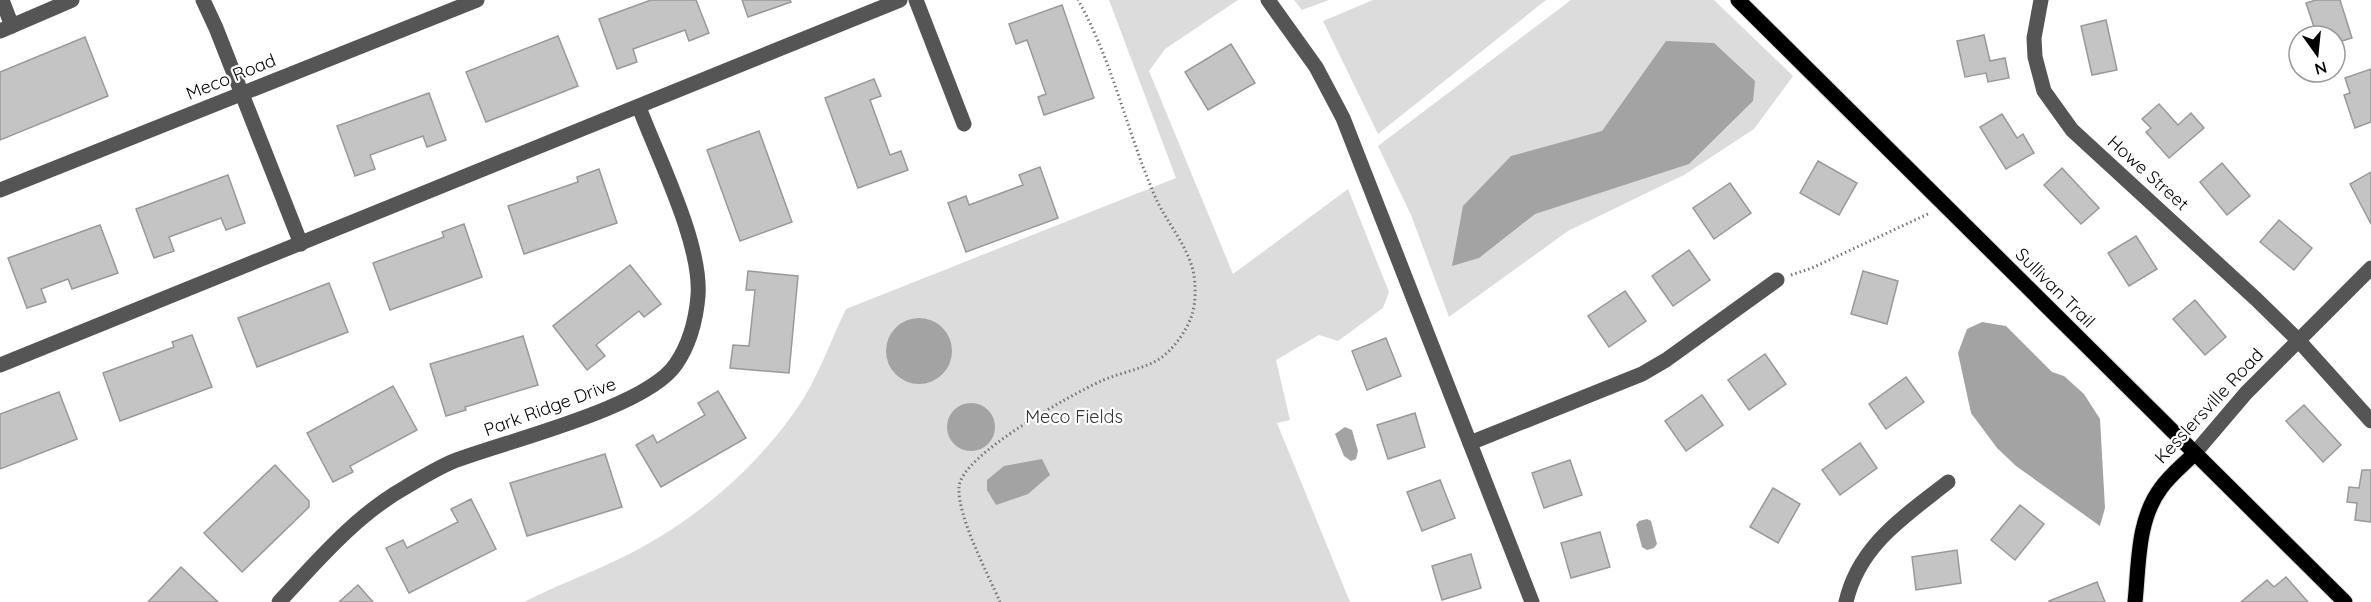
<svg xmlns="http://www.w3.org/2000/svg" width="2371" height="602" font-family="Quicksand,sans-serif">
<style>
.green{fill:#dcdcdc}
.water{fill:#a3a3a3}
.building{fill:#c4c4c4;stroke:#999;stroke-width:1.5}
.lines{fill:none;stroke-linecap:round;stroke-linejoin:round}
.major-casing{stroke:#dbdbdb;stroke-width:17}
.path{stroke:#777;stroke-width:3;stroke-dasharray:1.5 3;stroke-linecap:butt}
.minor{stroke:#555;stroke-width:15}
.major{stroke:#000;stroke-width:15}
.labels{text-anchor:middle;stroke-width:4.5;stroke-linejoin:round;paint-order:stroke}
.street-label{font-size:18px;fill:#000;stroke:#fff}
.park-label{font-size:18px;fill:#333;stroke:#fff}
</style>
<rect width="100%" height="100%" fill="#fff"/>
<!-- green -->
<g class="green">
<path d="M1109 0H1238L1165 49 1149 71 1233 274 1348 189 1389 292 1383 308 1338 341 1319 335 1276 360 1290 420 1277 423 1350 602H524C555 586 588 574 619 559 690 525 754 471 798 407 817 380 831 340 846 309L1176 178Z"/>
<polygon points="1294,0 1329,0 1302,10"/>
<polygon points="1373,0 1546,0 1378,134 1323,21"/>
<polygon points="1571,0 1714,0 1793,76 1754,129 1684,175 1568,231 1449,317 1411,215 1378,146"/>
</g>
<!-- water -->
<g class="water">
<polygon points="1666,41 1714,43 1755,81 1753,101 1689,164 1535,214 1479,258 1452,266 1463,206 1511,156 1602,131"/>
<circle cx="919" cy="351" r="33"/>
<polygon points="1982,322 2006,326 2052,372 2064,376 2084,394 2100,419 2105,508 2100,526 2016,466 1997,448 1971,413 1958,353 1967,329"/>
<circle cx="971" cy="427" r="24"/>
<polygon points="1345,427 1352,430 1358,451 1356,459 1351,461 1344,456 1335,434"/>
<polygon points="1042,459 1050,475 1028,494 996,505 987,490 987,480 1004,466"/>
<polygon points="1647,519 1651,521 1657,544 1654,548 1647,550 1642,547 1636,525 1639,521"/>
</g>
<!-- building -->
<g class="building">
<polygon points="651,0 696,0 709,33 689,41 685,30 633,49 637,62 617,69 599,19"/>
<polygon points="742,0 790,0 791,2 748,17"/>
<polygon points="2316,0 2340,0 2352,38 2335,43 2335,36 2317,36 2306,3"/>
<polygon points="1062,5 1094,98 1044,115 1038,97 1046,94 1027,40 1016,44 1009,24"/>
<polygon points="2106,20 2117,70 2092,75 2081,26"/>
<polygon points="1984,35 1990,61 2005,58 2009,78 1988,82 1986,73 1965,77 1957,41"/>
<polygon points="558,36 578,86 486,122 466,72"/>
<polygon points="85,37 108,96 0,140 0,72"/>
<polygon points="1231,44 1255,83 1208,110 1185,72"/>
<polygon points="2371,69 2371,122 2355,128 2344,95 2350,93 2345,78"/>
<polygon points="874,79 881,96 870,100 890,155 901,151 908,170 858,188 825,98"/>
<polygon points="429,93 446,140 427,147 423,136 370,155 375,169 355,176 337,126"/>
<polygon points="2159,104 2178,125 2191,113 2204,128 2169,158 2146,132 2151,128 2142,119"/>
<polygon points="2002,114 2017,138 2023,134 2034,153 2006,169 1980,127"/>
<polygon points="759,131 792,222 740,241 707,150"/>
<polygon points="1818,161 1857,183 1839,215 1800,193"/>
<polygon points="2222,163 2250,196 2227,215 2200,182"/>
<polygon points="1040,167 1058,218 966,252 948,203 966,196 969,205 1023,185 1019,175"/>
<polygon points="2062,168 2099,208 2081,224 2044,185"/>
<polygon points="599,169 617,223 524,254 508,206 578,182 577,177"/>
<polygon points="2371,172 2371,224 2350,184"/>
<polygon points="228,175 245,223 226,230 221,218 169,237 174,251 154,258 136,209"/>
<polygon points="1730,183 1751,213 1714,239 1693,208"/>
<polygon points="2279,220 2312,248 2294,270 2260,242"/>
<polygon points="464,224 482,277 390,310 373,263 444,237 442,232"/>
<polygon points="100,225 118,273 72,289 68,279 41,289 46,302 27,308 8,258"/>
<polygon points="2136,236 2157,269 2129,286 2108,253"/>
<polygon points="1689,250 1710,280 1673,306 1652,276"/>
<polygon points="630,265 661,304 644,317 639,311 596,345 605,356 587,370 553,326"/>
<polygon points="748,271 798,276 789,373 730,368 733,345 749,346 755,290 746,290"/>
<polygon points="1863,271 1898,281 1887,324 1851,314"/>
<polygon points="329,283 348,332 257,367 238,318"/>
<polygon points="1625,291 1646,321 1609,347 1588,316"/>
<polygon points="2195,300 2226,337 2205,355 2173,319"/>
<polygon points="192,335 212,387 120,421 103,373 174,347 172,342"/>
<polygon points="523,336 538,385 465,407 466,410 446,416 430,364"/>
<polygon points="1386,338 1401,376 1367,390 1352,351"/>
<polygon points="1765,354 1786,384 1749,410 1728,380"/>
<polygon points="1906,377 1924,402 1886,429 1869,404"/>
<polygon points="393,386 417,430 350,466 353,472 333,482 307,433"/>
<polygon points="718,391 746,438 661,487 636,445 653,435 657,443 705,415 698,403"/>
<polygon points="59,392 77,439 0,469 0,414"/>
<polygon points="1702,395 1723,425 1686,451 1665,421"/>
<polygon points="2304,405 2341,445 2323,462 2286,421"/>
<polygon points="1415,413 1425,447 1388,459 1377,425"/>
<polygon points="1860,443 1877,468 1840,495 1822,470"/>
<polygon points="605,454 622,507 527,536 510,483"/>
<polygon points="1570,460 1582,495 1544,508 1532,473"/>
<polygon points="275,465 309,501 309,507 242,572 204,533"/>
<polygon points="2362,470 2371,470 2371,522 2355,520 2357,503 2347,502 2349,487 2359,488"/>
<polygon points="1440,480 1455,518 1422,531 1407,492"/>
<polygon points="1773,488 1800,504 1778,543 1750,527"/>
<polygon points="471,499 496,549 409,593 386,548 403,540 407,548 458,522 451,509"/>
<polygon points="2020,505 2044,524 2015,560 1991,540"/>
<polygon points="1600,532 1610,567 1571,578 1561,543"/>
<polygon points="1957,550 1961,583 1916,590 1912,557"/>
<polygon points="1471,554 1481,588 1442,600 1432,566"/>
<polygon points="181,567 218,602 148,602"/>
<polygon points="2286,577 2308,602 2241,602 2267,580 2274,587"/>
<polygon points="2097,582 2105,602 2049,602 2049,601"/>
<polygon points="358,585 373,602 339,602"/>
</g>
<g class="lines">
<defs>
<g id="major">
<polyline points="1738,0 2345,602"/>
<path d="M2135 602C2139 564 2137 520 2161 488 2170 475 2183 465 2194 454"/>
</g>
</defs>
<!-- major casing -->
<use href="#major" class="major-casing"/>
<!-- path -->
<g class="path">
<polyline points="1791,275 1812,268 1930,213"/>
<path d="M1000 602C988 574 957 516 959 487 961 455 1071 395 1101 381 1119 373 1139 370 1156 361 1172 352 1186 332 1192 315 1196 302 1196 284 1193 270 1185 241 1165 221 1154 194 1126 129 1113 62 1078 0"/>
</g>
<!-- minor -->
<g class="minor">
<polyline points="2,0 12,26"/>
<polyline points="203,0 216,28 301,244"/>
<polyline points="916,0 964,124"/>
<polyline points="1268,0 1316,67 1343,118 1532,602"/>
<polyline points="2041,0 2034,38 2035,57 2044,91 2072,130 2256,299 2299,341 2371,421"/>
<polyline points="0,31 72,0"/>
<polyline points="0,190 477,0"/>
<polyline points="0,365 900,0"/>
<polyline points="1470,443 1642,374 1666,360 1777,280"/>
<polyline points="2194,454 2246,393 2371,268"/>
<path d="M279 602C318 560 356 515 406 487 421 478 437 468 454 461 506 441 647 408 676 364 689 345 696 319 698 296 702 244 658 158 639 107"/>
<path d="M1846 602C1859 545 1904 517 1948 482"/>
</g>
<!-- major -->
<use href="#major" class="major"/>
</g>
<g class="labels">
<!-- street labels -->
<g class="street-label">
<text transform="translate(231 77) rotate(-22)" y="6">Meco Road</text>
<text transform="translate(2148 173) rotate(42)" y="6">Howe Street</text>
<text transform="translate(2055 288) rotate(45)" y="6">Sullivan Trail</text>
<text transform="translate(2209 406) rotate(-47)" y="6">Kesslersville Road</text>
<text transform="translate(550 407) rotate(-20)" y="6">Park Ridge Drive</text>
</g>
<!-- park labels -->
<g class="park-label">
<text x="1074" y="423">Meco Fields</text>
</g>
</g>
<!-- north arrow -->
<g transform="translate(2317 54) rotate(165)"><circle r="28" fill="#ffffff" stroke="#999999" stroke-width="1.5"/>
<path d="M0-4.5L10 22L0 15L-10 22Z" fill="#000000"/>
<text y="-9" font-size="16" font-weight="bold" text-anchor="middle" fill="#000000">N</text>
</g>
</svg>
